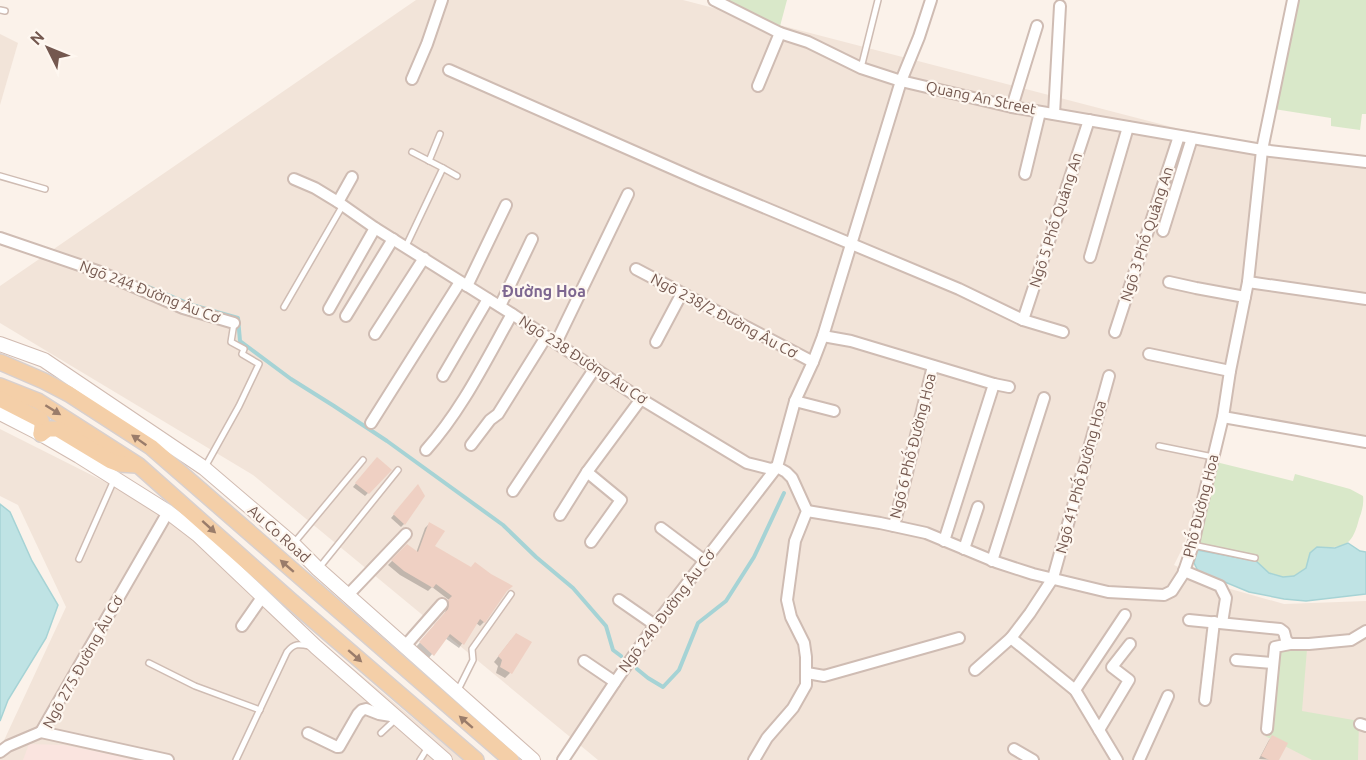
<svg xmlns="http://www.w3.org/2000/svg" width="1366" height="760" font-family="Ubuntu,sans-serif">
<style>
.residential{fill:#f2e4d9}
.commercial{fill:#fae4df}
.green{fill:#d9e8c9}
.water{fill:#bfe3e4;stroke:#a6d3d5;stroke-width:1.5}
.shadow{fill:#0003}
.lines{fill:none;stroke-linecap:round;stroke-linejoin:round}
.stream{stroke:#a6d3d5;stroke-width:4}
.building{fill:#efd0c3}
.lane-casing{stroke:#cfbcb3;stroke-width:8}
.street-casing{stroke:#cfbcb3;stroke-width:14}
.secondary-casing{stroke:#d1bbb1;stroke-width:16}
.primary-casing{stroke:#d8d0ce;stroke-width:18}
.lane{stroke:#fff;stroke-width:5}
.street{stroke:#fff;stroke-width:10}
.secondary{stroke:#fff;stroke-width:14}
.primary{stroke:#f4cfa8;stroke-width:15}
.oneway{fill:#9a7c6a}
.labels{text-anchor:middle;stroke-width:4.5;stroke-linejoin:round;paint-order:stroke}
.street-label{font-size:15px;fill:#74584f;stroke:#fef7f0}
.neighbourhood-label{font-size:16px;font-weight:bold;fill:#7d6690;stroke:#fef7f0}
</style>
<rect width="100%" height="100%" fill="#fbf2ea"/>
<!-- residential -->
<g class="residential">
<polygon points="416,0 683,0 1268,152 1366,162 1366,443 1218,417 1214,438 1184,545 1174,565 1220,586 1284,604 1366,601 1366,760 598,760 253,475 0,323 0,286"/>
<polygon points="0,34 18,43 0,105"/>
<polygon points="0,429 167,513 463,760 0,760 0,749 66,607 18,505 0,496"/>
</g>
<!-- commercial -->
<polygon class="commercial" points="29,744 64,745 114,755 134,760 23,760"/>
<!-- green -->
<g class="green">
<polygon points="716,0 787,0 779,30"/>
<polygon points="1297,0 1366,0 1366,114 1362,114 1360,130 1331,126 1331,118 1274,109"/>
<path d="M1216 462 1293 481 1295 474 1350 489 1363 496C1364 504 1362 511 1359 519 1352 547 1344 548 1317 547L1310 553 1306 568 1294 576 1283 577 1269 573 1256 561 1197 550Z"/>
<polygon points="1272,648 1307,649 1302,711 1359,721 1358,760 1312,760 1265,736"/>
</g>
<!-- water -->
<g class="water">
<polygon points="0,504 10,512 32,561 58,605 46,638 8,700 0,721"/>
<polygon points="1348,543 1360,551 1366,552 1366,594 1306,601 1284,599 1249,592 1198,571 1194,563 1197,550 1256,561 1269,573 1283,577 1294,576 1306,568 1310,553 1317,547 1335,548"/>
</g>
<!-- shadow -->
<g class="shadow">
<polygon points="374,462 390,470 365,496 353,487"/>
<polygon points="418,487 404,524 401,527 391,518"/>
<polygon points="429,524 433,546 504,592 484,622 480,626 476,623 459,648 445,638 428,659 416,647 444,615 446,610 445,606 449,600 432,587 428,591 400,575 388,565 407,546 416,553 425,528"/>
<polygon points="511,640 510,673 505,678 496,673 498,666 494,662"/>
<polygon points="1273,737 1277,760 1259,759 1269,740"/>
</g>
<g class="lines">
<!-- stream -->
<g class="stream">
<polyline points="139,283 192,305 238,318 240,341 291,379 334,406 387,441 503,525 536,557 573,588 606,626 613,650 621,656"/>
<polyline points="637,669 648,678 663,687 679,670 698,623 726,601 754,557 784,493"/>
</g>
</g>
<!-- building -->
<g class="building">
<polygon points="377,457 392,470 369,494 355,483"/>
<polygon points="418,484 425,496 405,525 393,514"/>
<polygon points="429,522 445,531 435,546 471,567 475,562 491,574 513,586 507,591 485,623 480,619 464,645 450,634 434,656 419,642 448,609 449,605 448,600 452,596 436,584 433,588 404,571 391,560 407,544 418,552"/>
<polygon points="516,633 532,642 512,674 500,667 502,660 498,656"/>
<polygon points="1272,735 1288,743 1279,760 1269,760 1261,756"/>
</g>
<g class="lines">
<defs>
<g id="lane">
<polyline points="0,10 5,11"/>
<polyline points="861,68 878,0"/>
<polyline points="429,161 440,134"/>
<polyline points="443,168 457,176"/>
<polyline points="0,176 45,189"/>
<polyline points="406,246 443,168 412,152"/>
<polyline points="284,307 343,205"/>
<polyline points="1159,446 1213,457"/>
<polyline points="205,467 239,406 259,364 242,354 244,349 231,342 234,323"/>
<polyline points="294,543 363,460"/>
<polyline points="1193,545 1255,558"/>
<polyline points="79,559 114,480"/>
<polyline points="319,568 398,470"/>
<polyline points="149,663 195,686 260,710"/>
<polyline points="458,690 473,660 472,649 511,594"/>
<polyline points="381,733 396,719"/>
<path d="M236 760 287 652C294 643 299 644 310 646"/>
<polyline points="420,760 428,747"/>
</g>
<g id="street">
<polyline points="714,0 780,33 808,42 861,68 901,81 1012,107 1262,150 1366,162"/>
<polyline points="449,70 701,181 959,289 1023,320 1063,332"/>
<polyline points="412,79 427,44 442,0"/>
<polyline points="758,86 780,33"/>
<polyline points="1012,107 1037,26"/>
<polyline points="1054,114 1060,6"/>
<polyline points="1025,174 1040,112"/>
<polyline points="294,179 315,188 338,202 375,228 512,314 641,399 747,463 771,469 777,467 786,472 792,478 807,511 795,541 787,600 791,617 804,643 806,657 806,685 793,708 767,738 754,760"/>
<polyline points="338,202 352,177"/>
<polyline points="1163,231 1192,138"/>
<polyline points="0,238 100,272 183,308 234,323"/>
<polyline points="1090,257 1128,127"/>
<polyline points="636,269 813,362"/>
<polyline points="1169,282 1196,288 1245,297"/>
<polyline points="1248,282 1366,299"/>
<polyline points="467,286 506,205"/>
<polyline points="500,306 532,239"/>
<polyline points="329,309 375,228"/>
<polyline points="346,316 393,239"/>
<polyline points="1023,320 1089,120"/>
<polyline points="1115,332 1179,136"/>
<polyline points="375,334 424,258"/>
<polyline points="823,336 851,341 994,384 944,541"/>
<polyline points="656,342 682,293"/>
<polyline points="556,343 628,194"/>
<polyline points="1149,354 1230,371"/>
<polyline points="443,376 488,299"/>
<polyline points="994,384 1009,387"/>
<polyline points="795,401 834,411"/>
<polyline points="1223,417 1366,442"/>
<polyline points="371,423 460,282"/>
<polyline points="471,445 490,420 498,414 546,337"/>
<path d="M426 450C462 410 486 360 512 314"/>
<polyline points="587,472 621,500 591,542"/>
<polyline points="513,491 595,368"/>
<polyline points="807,511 880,523 926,533 996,562 1033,574 1108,592 1164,595 1172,591 1183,574 1193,545 1201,508 1223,417 1230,371 1248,282 1262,150 1293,0"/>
<polyline points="560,515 587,472 641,399"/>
<polyline points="894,526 933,366"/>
<polyline points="661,528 705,561"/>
<polyline points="964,549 978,507"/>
<polyline points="992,561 1044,398"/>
<polyline points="1184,571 1220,586 1226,598 1222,623"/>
<polyline points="348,595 406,534"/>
<polyline points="619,600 655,625"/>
<polyline points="1189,620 1280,629 1284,632 1286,640 1290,644 1309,644 1351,640 1366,631"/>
<polyline points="242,626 263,596"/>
<polyline points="1011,638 1075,690 1117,760"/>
<polyline points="405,646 442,604"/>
<polyline points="1236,660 1273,663"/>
<polyline points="584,661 615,682"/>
<polyline points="975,670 1011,638 1030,613 1053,578 1109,376"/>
<polyline points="807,673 824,676 959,638"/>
<polyline points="1075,690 1125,615"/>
<polyline points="1205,700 1214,622"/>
<polyline points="1360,724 1366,726"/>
<polyline points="1267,729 1275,647 1290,644"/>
<polyline points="1099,730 1129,680 1112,667 1130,644"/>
<polyline points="41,732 168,512"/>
<polyline points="41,732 168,760"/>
<polyline points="308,733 337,747 339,747 358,714 362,710 366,709 379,714 397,717"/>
<polyline points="1014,749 1033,760"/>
<polyline points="0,752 8,746 41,732"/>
<polyline points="563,760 615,682 655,625 777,467 795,401 813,362 823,336 901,81 919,37 931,0"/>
<polyline points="1139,760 1168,696"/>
</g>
<g id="secondary">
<polyline points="0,344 44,360 204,468 293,544 318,569 533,760"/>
<polyline points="0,413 41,434 79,456 168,512 198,535 316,647 445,760"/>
</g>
<g id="primary">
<polyline points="0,362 44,381 69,394 151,447 511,760"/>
<polyline points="0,386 38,401 138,465 290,600 476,760"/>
<polyline points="0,399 41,420 42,426 41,434"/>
<polyline points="41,434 48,429 58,429 111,461 119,464 136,465"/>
</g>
</defs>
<!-- lane casing -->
<use href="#lane" class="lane-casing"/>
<!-- street casing -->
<use href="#street" class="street-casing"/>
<!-- secondary casing -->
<use href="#secondary" class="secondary-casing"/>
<!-- primary casing -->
<use href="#primary" class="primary-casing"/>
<!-- lane -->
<use href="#lane" class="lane"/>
<!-- street -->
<use href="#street" class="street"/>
<!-- secondary -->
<use href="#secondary" class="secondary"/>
<!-- primary -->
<use href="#primary" class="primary"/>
</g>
<!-- one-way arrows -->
<defs><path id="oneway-solid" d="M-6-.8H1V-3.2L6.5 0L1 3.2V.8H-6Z" transform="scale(1.5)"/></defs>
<g class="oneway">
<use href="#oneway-solid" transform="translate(53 410) rotate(32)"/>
<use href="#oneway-solid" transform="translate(139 440) rotate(-145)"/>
<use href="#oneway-solid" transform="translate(209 527) rotate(42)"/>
<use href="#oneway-solid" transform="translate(287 566) rotate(-139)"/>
<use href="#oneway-solid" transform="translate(355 656) rotate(41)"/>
<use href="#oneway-solid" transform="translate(466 722) rotate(-139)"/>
</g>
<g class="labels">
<!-- street labels -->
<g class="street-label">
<text transform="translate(981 98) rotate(12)" y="5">Quang An Street</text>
<text transform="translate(1056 220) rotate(-72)" y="5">Ngõ 5 Phố Quảng An</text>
<text transform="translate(1147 234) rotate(-72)" y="5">Ngõ 3 Phố Quảng An</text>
<text transform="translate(150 292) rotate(21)" y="5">Ngõ 244 Đường Âu Cơ</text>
<text transform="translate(724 316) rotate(28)" y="5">Ngõ 238/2 Đường Âu Cơ</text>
<text transform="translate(583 360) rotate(33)" y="5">Ngõ 238 Đường Âu Cơ</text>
<text transform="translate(913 446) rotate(-76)" y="5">Ngõ 6 Phố Đường Hoa</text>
<text transform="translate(1081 477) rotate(-75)" y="5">Ngõ 41 Phố Đường Hoa</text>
<text transform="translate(1201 506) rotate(-76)" y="5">Phố Đường Hoa</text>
<text transform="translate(279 534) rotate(42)" y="5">Au Co Road</text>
<text transform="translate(667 611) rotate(-53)" y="5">Ngõ 240 Đường Âu Cơ</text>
<text transform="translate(83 662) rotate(-61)" y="5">Ngõ 275 Đường Âu Cơ</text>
</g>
<!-- neighbourhood labels -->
<g class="neighbourhood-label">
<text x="544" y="297">Đường Hoa</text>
</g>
</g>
<!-- north arrow -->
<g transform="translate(48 48) rotate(313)" stroke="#fef7f0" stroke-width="4.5" paint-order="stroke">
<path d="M0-4.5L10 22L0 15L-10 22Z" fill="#74584f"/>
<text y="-9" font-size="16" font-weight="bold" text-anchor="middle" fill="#74584f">N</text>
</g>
</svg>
